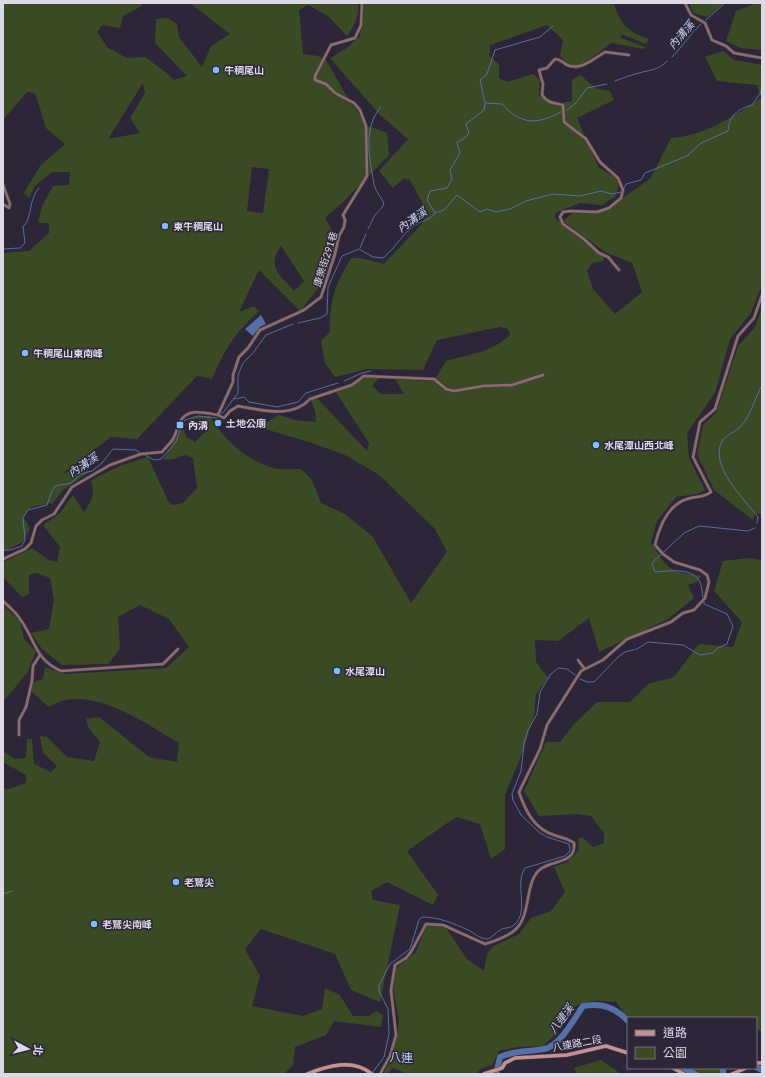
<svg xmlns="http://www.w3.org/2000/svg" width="765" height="1077" font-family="Lato,'Noto Sans TC',sans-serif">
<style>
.green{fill:#3a4a24;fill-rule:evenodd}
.water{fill:#566fa4}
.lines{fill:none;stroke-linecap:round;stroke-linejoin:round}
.stream{stroke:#566fa4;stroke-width:1}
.river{stroke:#566fa4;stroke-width:6}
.street-casing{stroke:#494354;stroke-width:3.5}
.secondary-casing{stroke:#494354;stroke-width:4.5}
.street{stroke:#8c6d6c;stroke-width:2.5}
.secondary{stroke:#c39291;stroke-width:3.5}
.poi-dot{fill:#83bcfb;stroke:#2d2638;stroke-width:1.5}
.labels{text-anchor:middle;stroke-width:3;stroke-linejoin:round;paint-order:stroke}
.poi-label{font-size:10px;font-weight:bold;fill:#ddd9e5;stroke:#2d2638;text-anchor:start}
.street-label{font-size:10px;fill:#ddd9e5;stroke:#2d2638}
.water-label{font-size:11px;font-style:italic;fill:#c4d4f4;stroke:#2d2638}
.quarter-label{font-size:12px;fill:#b2d1f4;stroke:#2d2638}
</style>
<rect width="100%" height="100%" fill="#2d2638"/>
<!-- green -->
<g class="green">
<path d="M3 3H142V6L123 16 120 28 102 25 97 32 108 48 127 58 145 57 168 74 174 80 187 76 155 43 156 19 168 18 177 24 179 37 202 67 211 46 230 34 190 3H358C360 15 354 26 347 36L328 16 308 5 299 10 303 54 318 56 326 60 345 93 368 126 387 133 389 155 343 202 325 218 338 240 329 275 300 311 259 270 239 312 254 306 259 311C237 330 222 353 212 379L197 376 137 439 111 437 63 473 87 468 89 472 62 491 53 503 31 507 23 517 30 528 23 542 3 552V253L29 251 49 233V223H38L42 206 53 186 69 185 70 172H52L35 186 29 198 24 193 40 166 65 144 46 128 35 93 27 92 3 120ZM143 83 145 93 130 118 140 133 108 139ZM252 167 269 169 263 213 247 211ZM281 246 304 281 294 291C280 274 266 268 281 246Z"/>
<path d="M364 3H614C619 23 629 33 649 39L646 44 621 34V38L645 47 644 49 611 43 576 70 568 65 560 56 563 40 547 25 490 45 489 56 499 64V78L507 82 533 74 540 80 539 96 561 103 572 101V80L580 75 597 89 610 91 614 100 577 118 599 168 620 180 615 197 602 205 580 203 555 213V218L604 257 603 261 592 263 587 271 593 289 615 314 642 292 632 263 605 252 563 221 574 212 606 210 651 178 671 138C704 136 735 116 761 98L757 85 717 81 705 57 723 51 734 60 762 65V284L751 313 730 339 715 393 687 433 689 458 705 490 697 494 676 497 657 521 651 542C668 570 668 571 701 576L697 582 688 585 694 598 668 619 599 652 589 618 558 641 535 640 536 662 548 678 536 694 534 715 523 751 505 795V849L491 859 480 824 456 817 407 851 438 895 433 905 387 882 371 891 373 900 400 905 380 1002 351 990 335 954 261 929 245 949 260 976 252 1006 303 1016 322 1009 325 988 340 995 353 1016H369L376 1011 383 1015 381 1027 334 1021 326 1035 295 1047 293 1065 284 1074H3V788L8 789 26 783V775L3 762V751L15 759 26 758 27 739H32L34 764 51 772 57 766 43 753 40 736 47 737 67 757 94 761 100 742 88 727 86 719 99 717 149 757 177 762 179 743C148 725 104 693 66 700 60 700 54 705 49 707L31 691 34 682 43 679 45 667 64 674 166 668 189 647 169 619 140 605 118 617 120 649 108 664 62 665 42 649 31 633 49 629 54 600 50 578 36 573 29 575V594L22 597 3 577V562L32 548 49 560 57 562 60 547 43 525 60 513 73 495 84 512C92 500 95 495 91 480L122 465 148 457 168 501 172 505 183 503 197 488 193 458 185 455 174 459 163 460 182 427 187 437 195 442 209 428 205 419H191L194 417 210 416C224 440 246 460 273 468 281 470 293 469 301 469L312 480 321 503 345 514 373 537 411 603 447 552 435 529 378 474 345 455 309 442 265 429 266 423 279 415 295 420 316 422 315 411 311 400 316 397 367 451 369 443 335 391 368 377 379 378 372 386 381 394H404L395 379 434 381 446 361C468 355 492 352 510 335L508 329 500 327 437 340 423 370 367 369 335 377 325 363 321 341 330 332C330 297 334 288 351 258H360L384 264 420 226 428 214 410 180 404 178 393 188 379 171 408 139 380 115 330 58 347 48 360 36Z"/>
<polygon points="689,3 725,3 707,17 693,13"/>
<polygon points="757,3 762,3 762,50 741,48 726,41 736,11"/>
<polygon points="762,307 762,514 755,513 753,520 714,490 697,454 703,425 716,413 738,346 755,327"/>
<path d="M748 558 762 560V1032L756 1028V1018H628L616 1002C587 999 584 1001 559 1016L557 1033 543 1046 517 1047 499 1051 492 1065 482 1068 476 1074H407L393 1068 387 1074 384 1072 392 1057 397 1037 399 1020 393 989 396 968 416 952 426 926 436 925 446 928 467 959 484 971 487 954 494 946 519 934 531 918 551 911 565 892 554 867 567 862 579 850 578 839 582 837 593 847 604 843V833L591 816 577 814 539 816 524 791 546 742H560L573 725 597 702H630L648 684 674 677 699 644 733 647 742 622 714 591 723 561Z"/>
<polygon points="3,605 20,621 24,639 36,651 27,673 3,702"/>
<polygon points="601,1060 617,1071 618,1074 577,1074 574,1068"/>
<polygon points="690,1068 723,1068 723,1074 700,1074"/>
</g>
<!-- water -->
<polygon class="water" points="261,315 266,324 260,327 253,336 245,329"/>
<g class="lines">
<!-- stream -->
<g class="stream">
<polyline points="706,20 725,3"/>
<path d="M672 57C683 46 690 34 701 24"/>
<path d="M615 81C623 78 631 75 639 73 650 70 659 70 667 61"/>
<path d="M486 103 502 104C521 125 537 125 561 112"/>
<polyline points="567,110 576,103 587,88 607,84"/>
<path d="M624 188 626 184 641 180 645 173 687 156 701 143 728 131C729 115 738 109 752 105L761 92 762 76"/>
<polyline points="435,213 444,210 457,195 480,212 487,209 496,212 510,209 526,201 553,194 580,196 601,191 612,194 621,192"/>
<path d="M368 229C371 225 372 218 376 214 379 210 382 209 384 203 381 198 375 190 374 184 370 159 362 128 381 107"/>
<polyline points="360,248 366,234"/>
<path d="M3 249 20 248 25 243 23 227C33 217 28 200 39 188"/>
<path d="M298 323 320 318 327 314 328 287 342 256 359 249 373 257 383 258C397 247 403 231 419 223 426 219 430 220 435 213L427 200 430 191 447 188 452 179 450 170 460 153 457 142 465 138 469 133 466 124 484 110 485 103 480 80 487 74 495 50 540 37 553 26"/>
<polyline points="344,381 362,373 371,371"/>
<polyline points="234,399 244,397 249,402 277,407 298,402 306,393 338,383"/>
<polyline points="222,414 238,393 238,375 243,363 253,353 266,335 293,324"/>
<polyline points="145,455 154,460 161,459 176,442 181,426 185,420 198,416 217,418"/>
<path d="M757 523 758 517C744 499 709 466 722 441 727 434 736 432 741 426 751 415 755 398 762 385"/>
<polyline points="3,550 10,550 22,546 25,540 23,518 28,510 47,505 51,493 55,486 71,483 81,474 92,471 102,463 113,449 136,450 140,453"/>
<path d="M703 598C702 593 702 587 700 582 693 567 668 571 655 572L652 564 655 560 684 533 699 526 748 531 755 528"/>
<polyline points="580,679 587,682 594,682 619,656 625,652 637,649 648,642 683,645 700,655 713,653 718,648 727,644 733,626 727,614 704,604 704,601"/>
<polyline points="3,894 12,891"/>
<path d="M373 1072 384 1057 389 1034 388 1009 379 991V985L390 964 410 949 419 920 422 917C438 917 453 923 468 930 475 933 479 939 488 939 493 937 495 933 500 930 504 927 510 929 514 925 530 912 514 884 525 868L565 856 570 851 569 844 547 837 540 833 521 815 513 800 512 794 521 771 524 744 528 730 537 714 540 692 550 675 558 668 567 669 575 675"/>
</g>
<!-- river -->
<g class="river">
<polyline points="756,1067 762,1070"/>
<polyline points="682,1068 695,1074"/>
<polyline points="723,1068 723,1074"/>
<path d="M496 1074 500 1057C515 1050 528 1052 544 1049 560 1046 574 1019 583 1006 602 1003 615 1007 628 1021"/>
</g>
<defs>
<g id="street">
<polyline points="685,3 691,15 705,23 712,40 726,46 734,53 762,58"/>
<polyline points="3,185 10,204 9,208 3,204"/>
<path d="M619 270 608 257 599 253 584 239 563 224 560 217 563 212 570 211 597 212 609 208 621 198 623 190 618 178 600 162 586 139 564 122 563 105C554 103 547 103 542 95L543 84 539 70 547 68 555 59C561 59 562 62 567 65 581 71 593 59 605 52L629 55"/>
<path d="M218 415 224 418 230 411 238 406C262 410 292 419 310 399L352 385 364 376 434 379 446 389 454 391 483 386 512 385 543 375"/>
<path d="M3 559 25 549 31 543 36 526 42 520 54 514 72 487 110 465 141 454 162 452C165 448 170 444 173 439 176 434 177 428 180 422 187 407 206 413 218 415L233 382V375L239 357 248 348 260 330 304 310 321 297 335 254 339 236 344 227 345 220 343 215 367 176 366 126 360 110 354 103 335 93 326 84 315 80V76L331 45 355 38 361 25 362 3"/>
<path d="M3 601C9 607 16 612 20 619 35 639 35 660 61 671L163 664 178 649"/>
<polyline points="578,660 584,668"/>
<polyline points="19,735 19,720 26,707 32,681 33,666 40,655"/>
<path d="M380 1074 390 1056 396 1035 391 990 395 965 406 958 411 952 426 924 443 925 485 944C495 941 508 937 516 929 532 914 524 879 542 868 555 860 576 863 574 843 568 838 561 838 554 835 534 829 525 810 519 792L540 749 547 725 581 671 603 660 627 639 671 622 683 613 694 610 705 598 709 582 707 575 700 570 674 562 663 554 655 545C659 528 668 505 687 499 695 496 704 498 711 492L693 457 700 422 715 409 738 336 754 318 762 295"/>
</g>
<g id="secondary">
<polyline points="756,1063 762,1063"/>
<polyline points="673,1068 684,1074"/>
<path d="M307 1074C327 1066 353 1058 372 1074"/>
<polyline points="484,1074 502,1068 505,1063 515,1058 567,1055 606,1046 628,1053"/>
<polyline points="732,1074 746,1068"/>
</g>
</defs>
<!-- street casing -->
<use href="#street" class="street-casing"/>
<!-- secondary casing -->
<use href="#secondary" class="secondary-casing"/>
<!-- street -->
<use href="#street" class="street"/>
<!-- secondary -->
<use href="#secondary" class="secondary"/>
</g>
<!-- markers -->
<g class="poi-dot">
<circle cx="216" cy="70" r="4"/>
<circle cx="165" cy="226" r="4"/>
<circle cx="25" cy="353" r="4"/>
<circle cx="218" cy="423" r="4"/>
<rect x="176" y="421" width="8" height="8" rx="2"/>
<circle cx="596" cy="445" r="4"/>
<circle cx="337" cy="671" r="4"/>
<circle cx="176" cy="882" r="4"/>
<circle cx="94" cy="924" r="4"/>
</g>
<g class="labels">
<!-- poi labels -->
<g class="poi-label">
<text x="224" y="74">牛稠尾山</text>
<text x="173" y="230">東牛稠尾山</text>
<text x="33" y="357">牛稠尾山東南峰</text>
<text x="226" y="427">土地公廟</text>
<text x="188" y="429">內溝</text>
<text x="604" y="449">水尾潭山西北峰</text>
<text x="345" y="675">水尾潭山</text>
<text x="184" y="886">老鷲尖</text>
<text x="102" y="928">老鷲尖南峰</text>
</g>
<!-- street labels -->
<g class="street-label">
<text transform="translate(325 259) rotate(-72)" y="4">康樂街291巷</text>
<text transform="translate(577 1043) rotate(-10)" y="4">八連路二段</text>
</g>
<!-- water labels -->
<g class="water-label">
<text transform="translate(681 35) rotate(-49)" y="4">內溝溪</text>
<text transform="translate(412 220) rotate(-35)" y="4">內溝溪</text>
<text transform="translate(83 465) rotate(-34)" y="4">內溝溪</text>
<text transform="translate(561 1019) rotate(-53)" y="4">八連溪</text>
</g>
<!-- quarter labels -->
<g class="quarter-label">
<text x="401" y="1062">八連</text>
</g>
</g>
<!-- border -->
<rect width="765" height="1077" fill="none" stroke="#ddd9e5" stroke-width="8"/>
<!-- legend -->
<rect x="627" y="1017" width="130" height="52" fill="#2d2638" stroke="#736e7d"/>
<rect x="635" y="1030" width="20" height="6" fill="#c39291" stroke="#736e7d"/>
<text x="663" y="1037" font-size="12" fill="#ddd9e5">道路</text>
<rect x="635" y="1047" width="20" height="12" fill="#3a4a24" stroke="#736e7d"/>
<text x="663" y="1057" font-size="12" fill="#ddd9e5">公園</text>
<!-- north arrow -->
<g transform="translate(28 1049) rotate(97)" stroke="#2d2638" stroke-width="3" paint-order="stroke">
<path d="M0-3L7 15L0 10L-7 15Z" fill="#ddd9e5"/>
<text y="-6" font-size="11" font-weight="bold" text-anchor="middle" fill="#ddd9e5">北</text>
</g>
</svg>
